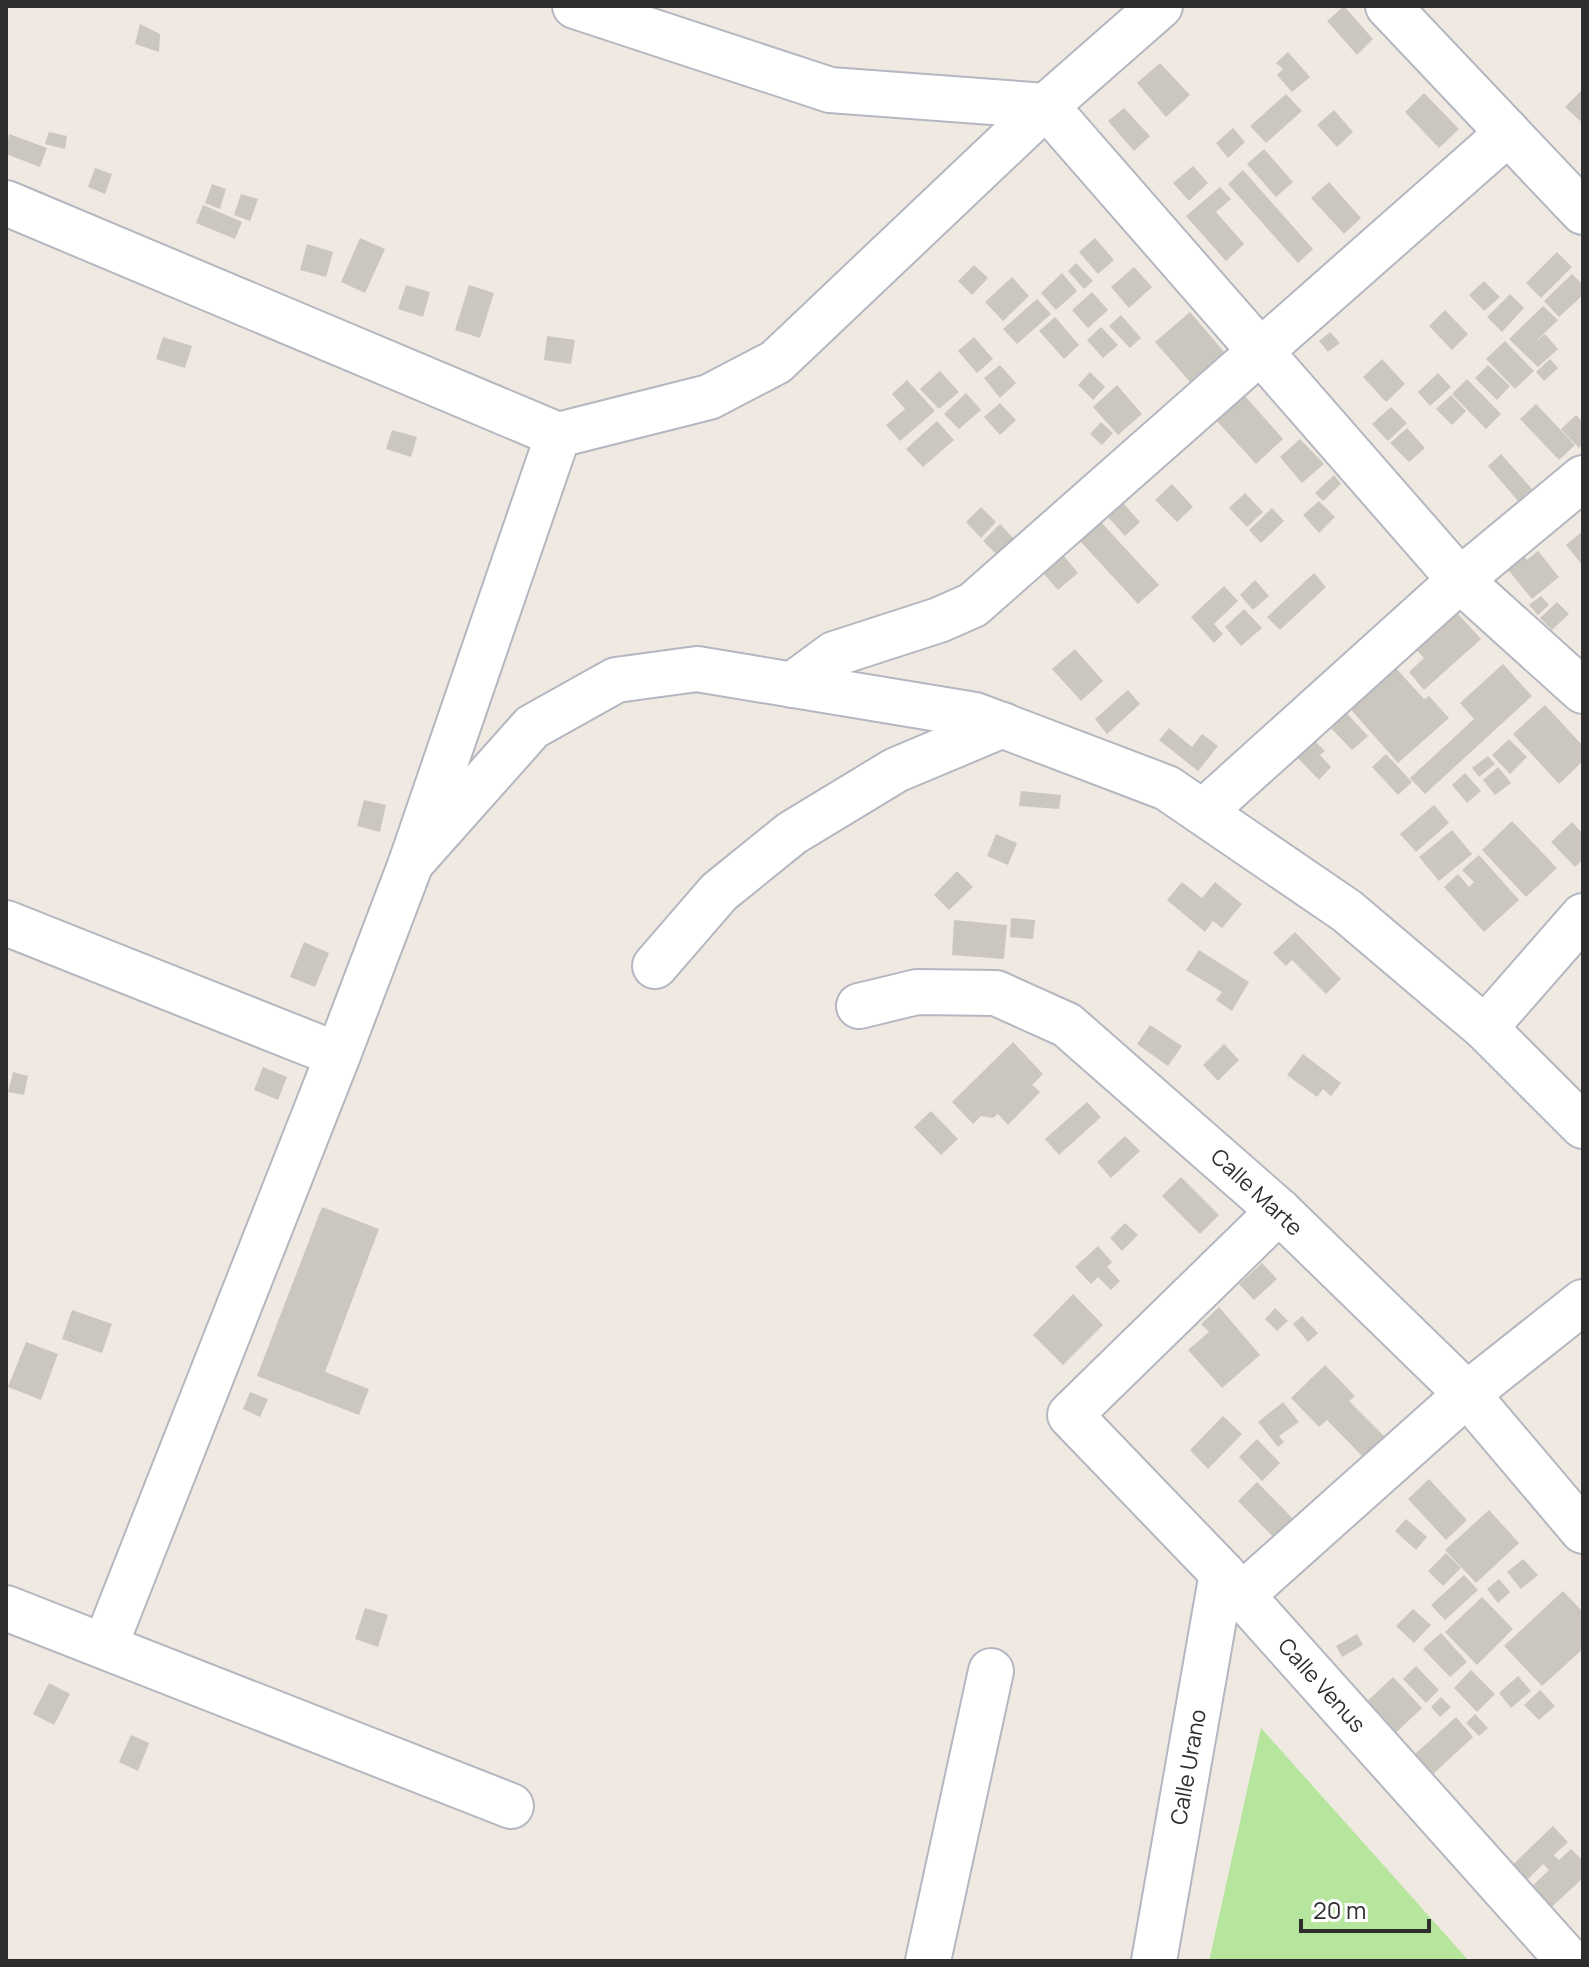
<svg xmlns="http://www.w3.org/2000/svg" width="1589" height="1967" font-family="Manrope,sans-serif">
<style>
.green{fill:#b6e59e}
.building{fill:#cbc7bf}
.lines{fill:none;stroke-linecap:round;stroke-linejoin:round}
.minor-casing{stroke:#b4b7c1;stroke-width:48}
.minor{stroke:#fff;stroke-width:44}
.labels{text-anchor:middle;stroke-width:6;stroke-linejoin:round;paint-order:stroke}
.street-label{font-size:22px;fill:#2e2e2e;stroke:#fff}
</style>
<rect width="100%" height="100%" fill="#efe9e1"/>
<!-- green -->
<polygon class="green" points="1261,1728 1469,1961 1209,1961"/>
<!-- building -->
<g class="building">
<polygon points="1344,6 1373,39 1357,55 1327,21"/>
<polygon points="140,24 160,34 159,52 135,44"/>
<polygon points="1288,52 1310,77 1292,92 1277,75 1283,69 1276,63"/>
<polygon points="1160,63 1190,95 1166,117 1137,83"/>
<polygon points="1583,89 1583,118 1580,121 1565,107"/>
<polygon points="1424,93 1459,129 1439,148 1405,112"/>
<polygon points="1286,94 1302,111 1266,143 1250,126"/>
<polygon points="1124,108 1150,136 1134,151 1108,121"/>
<polygon points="1334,110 1353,132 1337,147 1317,125"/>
<polygon points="1233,128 1245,142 1228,158 1216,143"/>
<polygon points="49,132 67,136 65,149 45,144"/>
<polygon points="9,134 47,148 40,167 6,154"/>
<polygon points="1264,149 1293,182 1276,197 1247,164"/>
<polygon points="1193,166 1208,183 1189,201 1173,183"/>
<polygon points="95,168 112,174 105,194 88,187"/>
<polygon points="1243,170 1313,249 1298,263 1228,184"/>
<polygon points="1329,182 1361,218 1344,234 1311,198"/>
<polygon points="212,184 226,189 220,209 205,203"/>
<polygon points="1220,187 1231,199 1216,212 1244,244 1226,261 1186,216"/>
<polygon points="241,194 258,199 250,221 234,215"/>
<polygon points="203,205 242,222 235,239 196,223"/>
<polygon points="360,238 385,249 365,293 341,282"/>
<polygon points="1095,238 1114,260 1098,274 1079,252"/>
<polygon points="307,244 333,252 326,277 300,270"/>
<polygon points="1557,252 1572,267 1541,298 1526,283"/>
<polygon points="1076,263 1093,281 1084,289 1068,271"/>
<polygon points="974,265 988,278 972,295 958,281"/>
<polygon points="1134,267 1152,287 1129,308 1111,287"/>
<polygon points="1062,273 1077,291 1056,310 1041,293"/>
<polygon points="1572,274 1583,285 1583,295 1559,317 1544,301"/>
<polygon points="1012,277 1029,296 1003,321 985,302"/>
<polygon points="1484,281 1500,297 1484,311 1469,295"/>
<polygon points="406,285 430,292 423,317 398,309"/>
<polygon points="469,285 494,293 480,338 455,330"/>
<polygon points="1092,292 1108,310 1088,328 1072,310"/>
<polygon points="1510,294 1524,308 1502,332 1487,317"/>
<polygon points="1037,299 1051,314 1017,344 1003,329"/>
<polygon points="1543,306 1558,320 1533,344 1545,334 1558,349 1538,367 1509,339"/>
<polygon points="1445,310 1468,334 1452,350 1429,326"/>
<polygon points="1190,312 1225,353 1191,383 1155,342"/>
<polygon points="1121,315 1141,338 1130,348 1109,326"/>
<polygon points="1055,317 1079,345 1064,359 1039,331"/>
<polygon points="1101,327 1118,345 1103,358 1087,340"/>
<polygon points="1330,332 1340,343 1328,352 1319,341"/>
<polygon points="547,336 575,340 571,364 544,360"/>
<polygon points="163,337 192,346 185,368 156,359"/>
<polygon points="974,337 993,359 977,373 958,351"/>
<polygon points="1505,341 1534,371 1515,389 1486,359"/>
<polygon points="1382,359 1405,384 1386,402 1363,377"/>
<polygon points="1550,359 1558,368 1544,381 1536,372"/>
<polygon points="1000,365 1016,383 1000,398 984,378"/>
<polygon points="1488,365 1510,386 1497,400 1475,378"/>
<polygon points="940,371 959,392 939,409 920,389"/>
<polygon points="1090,372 1105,387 1093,400 1078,385"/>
<polygon points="1438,373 1451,387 1430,406 1418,392"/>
<polygon points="1467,379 1501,414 1486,429 1452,394"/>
<polygon points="907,380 935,411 900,441 886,425 905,409 892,394"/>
<polygon points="1117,385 1142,414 1118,435 1093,407"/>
<polygon points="966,393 981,410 959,429 944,414"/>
<polygon points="1244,395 1283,439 1256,464 1216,420"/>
<polygon points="1451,395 1466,411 1452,425 1436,409"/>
<polygon points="1000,403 1016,420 1000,435 984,417"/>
<polygon points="1536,404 1575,445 1559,460 1520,419"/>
<polygon points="1391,407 1407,423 1388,441 1372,424"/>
<polygon points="1576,415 1583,422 1583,444 1579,448 1561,429"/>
<polygon points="937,421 954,440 923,467 906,449"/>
<polygon points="1101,422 1113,433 1102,445 1090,434"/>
<polygon points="1407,428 1425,448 1409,462 1390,443"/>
<polygon points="392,430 417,437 411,457 386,449"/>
<polygon points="1300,439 1324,464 1302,483 1280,457"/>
<polygon points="1501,454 1532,489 1518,501 1488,466"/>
<polygon points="1334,475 1341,484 1323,501 1315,493"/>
<polygon points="1172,484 1193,507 1177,522 1155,500"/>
<polygon points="1245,493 1263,512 1247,527 1229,508"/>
<polygon points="1319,501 1335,517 1319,533 1303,515"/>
<polygon points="1122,502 1140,522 1125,536 1107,516"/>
<polygon points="981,507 996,522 981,538 966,522"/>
<polygon points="1272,508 1284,521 1261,543 1249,530"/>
<polygon points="1100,521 1159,585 1138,604 1080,541"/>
<polygon points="1000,524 1015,540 998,556 983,541"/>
<polygon points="1583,531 1583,566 1566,545"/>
<polygon points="1538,551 1559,577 1532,599 1505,566 1522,553 1527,560"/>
<polygon points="1064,556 1078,573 1058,590 1044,574"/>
<polygon points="1314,573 1326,587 1280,630 1267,617"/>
<polygon points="1255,580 1269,596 1253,610 1240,595"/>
<polygon points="1224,586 1238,601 1214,624 1223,634 1214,643 1191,617"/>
<polygon points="1541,596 1549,605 1538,615 1529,605"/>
<polygon points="1446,601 1481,639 1424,690 1409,672 1424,658 1405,638"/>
<polygon points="1557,602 1569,614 1552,630 1540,618"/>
<polygon points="1244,609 1262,628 1241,646 1225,627"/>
<polygon points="1075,649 1103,681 1081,701 1052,669"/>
<polygon points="1503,664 1532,696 1425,794 1410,778 1474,719 1460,703"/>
<polygon points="1394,666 1424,699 1429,696 1449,718 1398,763 1339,696"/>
<polygon points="1128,690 1140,704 1107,734 1095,719"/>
<polygon points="1339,705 1368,736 1352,750 1323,720"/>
<polygon points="1545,705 1583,746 1583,761 1559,784 1513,734"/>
<polygon points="1169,728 1192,747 1202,734 1218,746 1198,771 1159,740"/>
<polygon points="1310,736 1325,751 1320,755 1331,767 1319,780 1293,753"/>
<polygon points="1509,739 1527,757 1510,774 1492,755"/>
<polygon points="1386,754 1412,782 1398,795 1372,767"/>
<polygon points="1488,756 1495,764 1479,777 1472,768"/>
<polygon points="1498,767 1511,783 1495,795 1483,780"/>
<polygon points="1465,773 1481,791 1467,803 1452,785"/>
<polygon points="1021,791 1061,795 1059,809 1019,806"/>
<polygon points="364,800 386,805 380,832 357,826"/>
<polygon points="1434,805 1449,823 1416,852 1400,834"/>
<polygon points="1512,821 1557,868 1526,897 1482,850"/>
<polygon points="1572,822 1583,834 1583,859 1575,867 1551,842"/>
<polygon points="1452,830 1472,854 1439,881 1419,857"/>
<polygon points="996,834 1017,843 1008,865 987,856"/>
<polygon points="1479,855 1519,900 1484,932 1444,887 1458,874 1469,887 1474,882 1462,870"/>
<polygon points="957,871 973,887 949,910 934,895"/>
<polygon points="1182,882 1202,898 1215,882 1242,904 1222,928 1213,921 1205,932 1167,900"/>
<polygon points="1011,918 1035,920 1033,939 1010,937"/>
<polygon points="954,920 1007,925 1004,959 952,955"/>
<polygon points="1295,932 1341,979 1326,994 1292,960 1286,966 1273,953"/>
<polygon points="304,942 329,953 315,987 290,977"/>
<polygon points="1199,950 1249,982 1232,1011 1216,1000 1222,992 1186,970"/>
<polygon points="1150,1025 1182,1046 1168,1066 1137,1044"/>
<polygon points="1013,1042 1043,1074 1032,1085 1040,1092 1008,1125 998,1114 993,1118 981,1116 973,1124 952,1102"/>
<polygon points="1224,1044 1239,1060 1218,1081 1203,1065"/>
<polygon points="1303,1054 1341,1083 1331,1096 1323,1089 1317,1097 1287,1075"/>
<polygon points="263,1067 287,1077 278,1100 254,1090"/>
<polygon points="13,1072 28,1076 24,1095 8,1092"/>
<polygon points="1087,1102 1101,1117 1059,1155 1045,1139"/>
<polygon points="931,1111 958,1139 941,1155 914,1127"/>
<polygon points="1125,1136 1140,1151 1111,1178 1097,1162"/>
<polygon points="1181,1177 1219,1215 1200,1234 1162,1196"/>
<polygon points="322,1207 379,1229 325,1372 369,1389 359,1415 257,1376"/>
<polygon points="1125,1223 1138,1235 1122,1251 1110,1238"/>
<polygon points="1098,1246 1112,1262 1107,1267 1120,1281 1111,1290 1098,1277 1091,1284 1075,1267"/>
<polygon points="1262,1263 1277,1279 1254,1300 1239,1284"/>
<polygon points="1073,1294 1103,1325 1063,1365 1033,1335"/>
<polygon points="1219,1307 1260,1355 1222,1388 1188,1350 1209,1332 1201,1324"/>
<polygon points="1275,1308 1288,1321 1277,1331 1265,1319"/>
<polygon points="72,1310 112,1324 102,1353 62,1339"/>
<polygon points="1302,1316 1318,1333 1308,1342 1293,1324"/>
<polygon points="26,1342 58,1354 41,1400 8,1387"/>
<polygon points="1325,1365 1355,1396 1349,1401 1384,1436 1363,1457 1327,1420 1319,1427 1291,1398"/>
<polygon points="250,1392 268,1399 260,1417 243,1409"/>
<polygon points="1283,1402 1299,1422 1279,1436 1284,1442 1278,1447 1258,1422"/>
<polygon points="1223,1416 1242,1434 1208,1469 1190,1450"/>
<polygon points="1257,1439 1280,1463 1262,1481 1239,1457"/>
<polygon points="1429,1479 1467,1520 1446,1540 1408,1499"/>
<polygon points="1257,1482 1303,1529 1284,1548 1238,1501"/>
<polygon points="1489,1510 1519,1543 1476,1583 1445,1550"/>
<polygon points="1406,1519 1427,1537 1416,1550 1395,1531"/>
<polygon points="1446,1553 1461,1568 1443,1586 1428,1571"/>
<polygon points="1523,1559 1538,1575 1521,1589 1507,1572"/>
<polygon points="1464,1575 1478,1590 1445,1620 1431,1605"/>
<polygon points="1499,1579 1510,1592 1498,1603 1487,1589"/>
<polygon points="1563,1591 1583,1612 1583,1649 1542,1686 1504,1646"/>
<polygon points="1482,1597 1513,1629 1477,1665 1445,1632"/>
<polygon points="365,1608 388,1615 378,1647 355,1639"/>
<polygon points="1413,1609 1431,1625 1414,1643 1396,1626"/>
<polygon points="1441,1633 1467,1662 1450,1677 1423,1649"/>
<polygon points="1357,1634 1363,1645 1342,1657 1336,1646"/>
<polygon points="1416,1666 1439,1690 1426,1703 1403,1679"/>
<polygon points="1471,1670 1495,1694 1477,1712 1454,1688"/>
<polygon points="1518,1676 1531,1691 1511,1708 1499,1693"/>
<polygon points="1393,1677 1422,1708 1387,1741 1358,1710"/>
<polygon points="49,1683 70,1694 54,1725 33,1714"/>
<polygon points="1540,1690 1555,1706 1539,1720 1524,1705"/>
<polygon points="1441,1697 1451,1707 1440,1717 1431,1707"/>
<polygon points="1475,1714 1488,1728 1479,1736 1466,1723"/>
<polygon points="1456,1717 1473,1737 1432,1775 1414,1755"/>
<polygon points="131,1735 149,1743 138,1771 119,1762"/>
<polygon points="1553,1826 1568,1842 1554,1855 1559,1860 1571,1849 1583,1861 1583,1878 1543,1915 1523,1895 1549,1870 1543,1864 1517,1890 1503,1874"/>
</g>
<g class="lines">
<defs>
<g id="minor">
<polyline points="575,6 830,90 1046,106 1460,580 1583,691"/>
<polyline points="1388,6 1583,212"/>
<polyline points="6,203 558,435 709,397 776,362 1046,106 1160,6"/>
<polyline points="792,685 834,654 939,620 973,605 1508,133"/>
<polyline points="1203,812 1460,580 1583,478"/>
<polyline points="411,863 532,727 616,680 697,669 975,715 1167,788 1347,911 1485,1028 1583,1126"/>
<polyline points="6,923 338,1055"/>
<polyline points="655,966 719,892 792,833 896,770 1003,725"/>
<polyline points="859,1006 917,992 996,993 1067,1025 1279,1211 1467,1394 1583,1531"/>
<polyline points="1485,1028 1583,916"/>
<polyline points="1279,1211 1070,1415 1222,1573 1569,1961"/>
<polyline points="1242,1595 1467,1394 1583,1302"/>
<polyline points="6,1608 511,1806"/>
<polyline points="105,1646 338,1055 411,863 558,435"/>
<polyline points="928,1961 991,1671"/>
<polyline points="1154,1961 1222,1573"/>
</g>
</defs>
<!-- minor casing -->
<use href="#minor" class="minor-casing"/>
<!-- minor -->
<use href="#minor" class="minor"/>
</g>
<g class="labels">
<!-- street labels -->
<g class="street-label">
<text transform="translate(1257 1192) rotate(43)" y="8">Calle Marte</text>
<text transform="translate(1322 1685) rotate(48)" y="8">Calle Venus</text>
<text transform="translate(1188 1767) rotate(-80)" y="8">Calle Urano</text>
</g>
</g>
<!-- border -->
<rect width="1589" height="1967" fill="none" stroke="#2e2e2e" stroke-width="16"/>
<!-- scale -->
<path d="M1301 1919v12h128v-12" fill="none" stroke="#2e2e2e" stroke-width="4"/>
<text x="1313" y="1919" font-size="24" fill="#2e2e2e" stroke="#ffffff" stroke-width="6" paint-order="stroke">20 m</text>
</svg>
